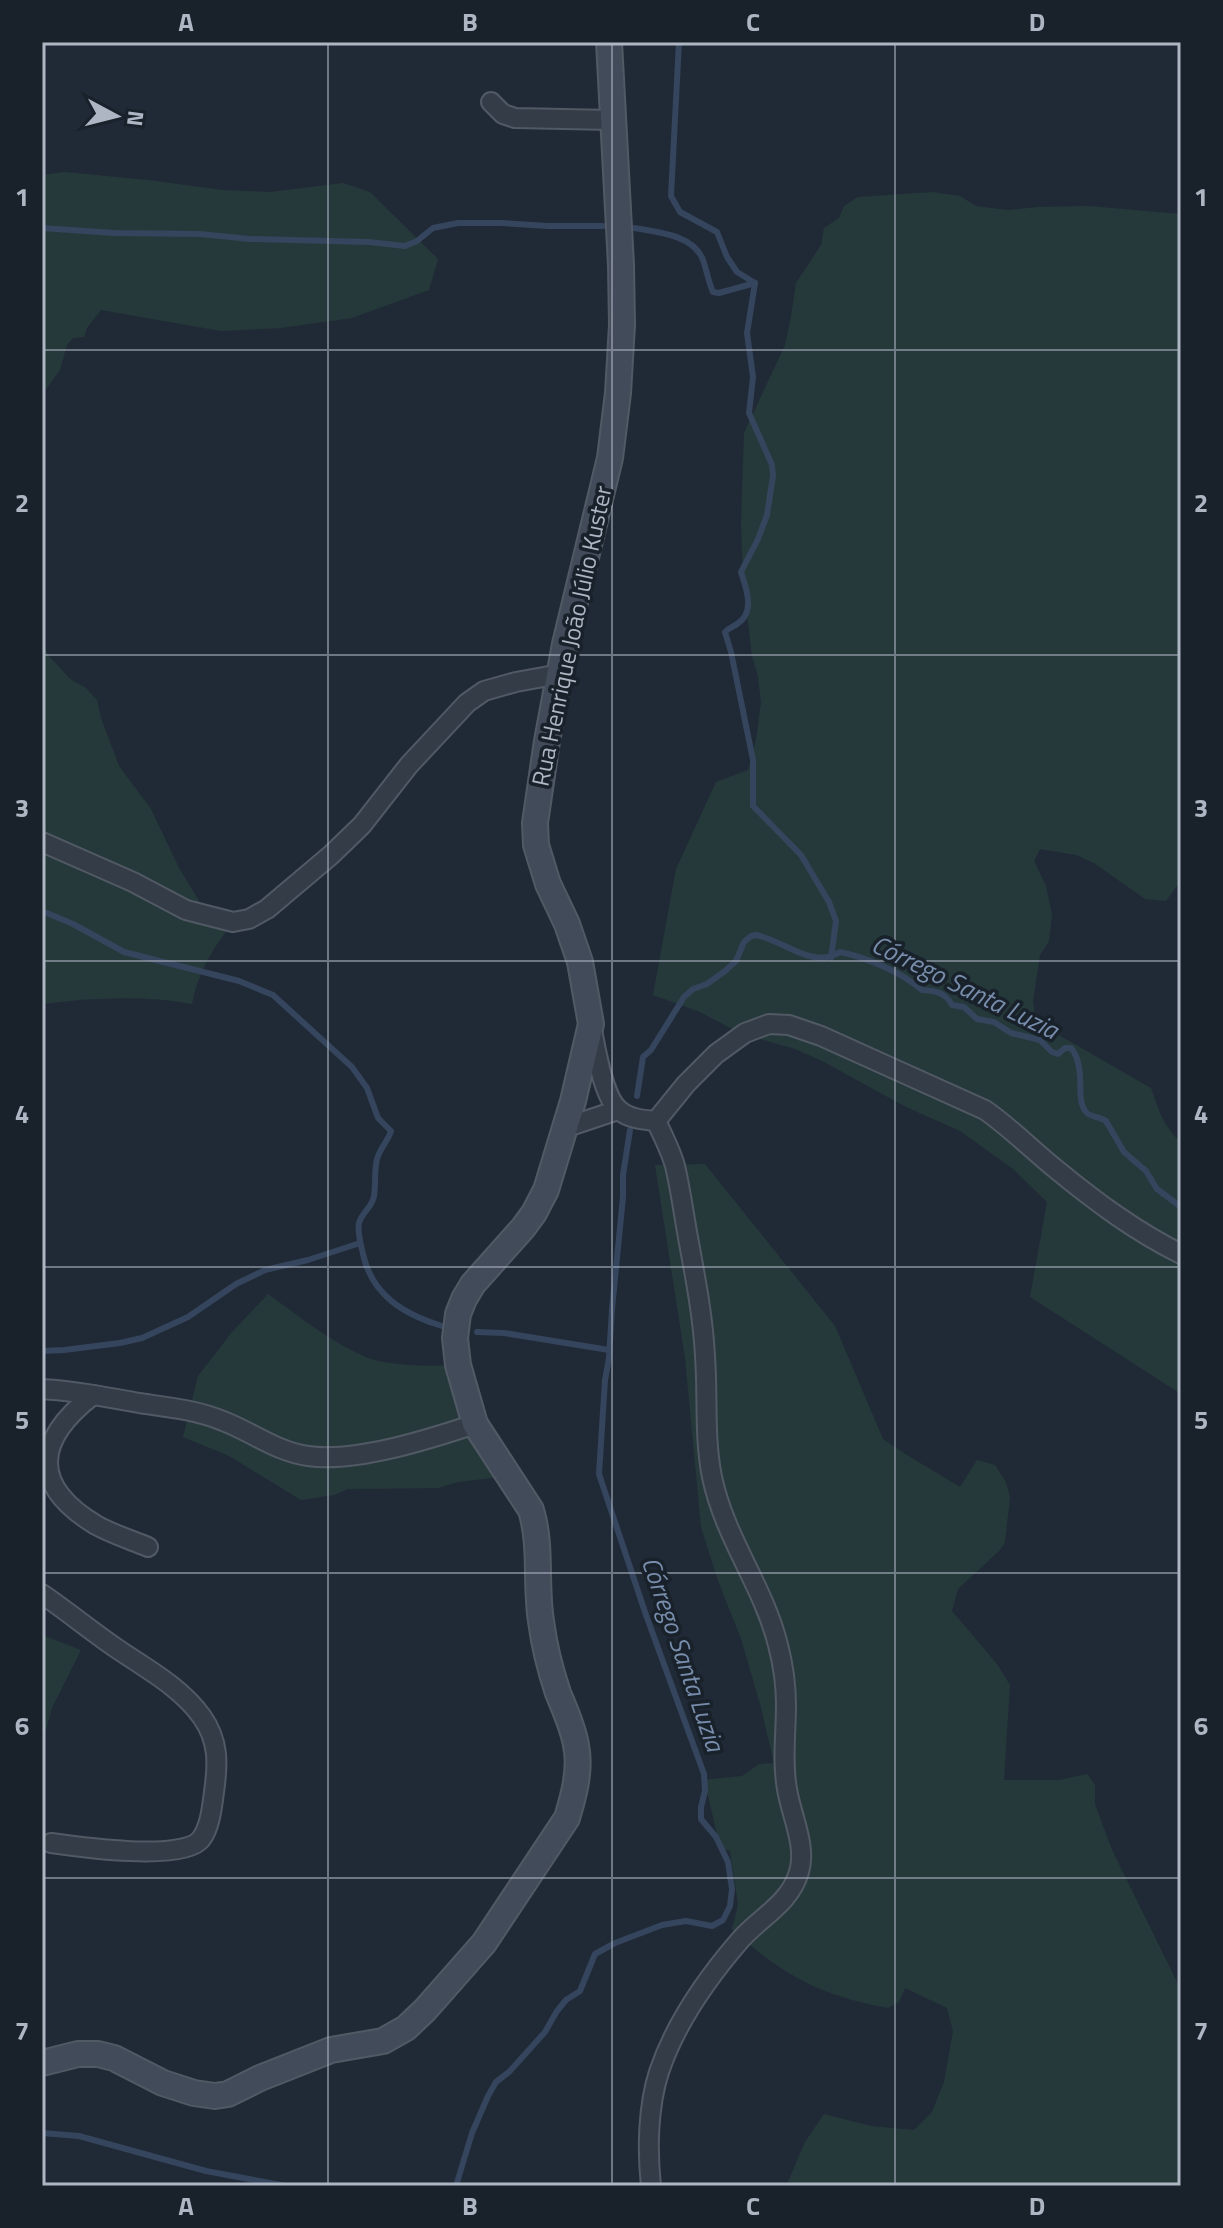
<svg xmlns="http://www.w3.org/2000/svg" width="1223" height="2228" font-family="'Titillium Web',sans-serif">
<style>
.green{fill:#25393a}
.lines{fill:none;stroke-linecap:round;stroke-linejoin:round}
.stream{stroke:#35455d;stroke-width:6}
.street-casing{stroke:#515965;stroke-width:22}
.secondary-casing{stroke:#515965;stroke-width:28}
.street{stroke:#343c47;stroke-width:18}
.secondary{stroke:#424b5a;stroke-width:24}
.grid{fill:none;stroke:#aeb6c4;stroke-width:2;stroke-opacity:0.55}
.labels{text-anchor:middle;stroke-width:7;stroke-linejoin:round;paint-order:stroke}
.street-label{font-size:24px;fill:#aeb6c4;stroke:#19212b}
.water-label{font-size:26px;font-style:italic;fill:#778dab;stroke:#19212b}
.neatline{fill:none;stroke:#aeb6c4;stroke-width:3}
.grid-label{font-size:26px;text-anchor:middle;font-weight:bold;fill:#aeb6c4}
</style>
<rect width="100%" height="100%" fill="#202a36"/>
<!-- green -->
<g class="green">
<polygon points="65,172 148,180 222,190 271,192 343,183 370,192 438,259 429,290 352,318 281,328 221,331 101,310 87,328 84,337 73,338 67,345 60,370 42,395 42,175"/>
<path d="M932 192 960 196 976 206 1008 210 1038 207 1088 206 1181 214V880L1166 901 1145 899 1094 863 1076 855 1040 849 1034 861 1046 886 1052 915 1049 941 1040 955 1033 1001 1037 1035 1050 1030 1151 1088C1158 1108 1164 1128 1181 1142V1394L1030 1297 1047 1202 1013 1169 960 1131 904 1106 824 1062 795 1049 740 1033 700 1012 653 995 676 869 716 782 748 770 756 740 761 703 758 676 752 657 743 576 741 525 744 433 785 345 791 317 796 283 821 245 824 228 839 218 844 206 858 197Z"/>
<path d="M42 643 49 656 70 679 86 688 97 700 101 718 119 766 151 809 179 868 209 917 228 929C210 952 197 976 192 1004 142 995 92 998 42 1004Z"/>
<path d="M705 1164 835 1326 883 1439 907 1455 960 1487 977 1460 995 1465 1006 1482 1010 1497 1005 1542 999 1551 958 1589 952 1611 997 1664 1010 1685 1004 1780H1059L1087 1774 1095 1785V1804L1112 1850 1181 1990V2186H786L805 2142 824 2114 871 2126 914 2130 932 2112 944 2082 953 2031 947 2008 905 1988 899 2002 888 2008C819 1995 782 1975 731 1928L733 1926 738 1904 730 1851 720 1847 708 1796 702 1780 742 1776 759 1764 774 1763 760 1704 741 1639 717 1578 701 1527 685 1358 655 1165Z"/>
<path d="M268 1294C300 1317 332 1343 368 1358 387 1365 429 1367 449 1365L500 1477 458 1482 438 1488 348 1489 334 1495 301 1500 229 1456 183 1437 198 1376 232 1332Z"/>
<polygon points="42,1635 81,1650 52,1708 42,1744"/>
</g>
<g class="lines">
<!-- stream -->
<g class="stream">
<polyline points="679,42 671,196 680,212 717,232 727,257 737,272 755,283"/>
<polyline points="42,228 114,233 200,234 250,239 369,242 405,246 417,241 433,228 458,223 502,223 548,226 603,226"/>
<path d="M634 228C657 232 694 235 703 260 707 271 708 281 713 292L719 293 755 283"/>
<path d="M755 283 747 333 753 377 749 413 772 465 773 476 767 515 758 539 741 572C746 588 756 612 737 624 733 627 729 628 725 632L731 652 753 760V806L801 855 829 902 836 921 831 958"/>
<path d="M42 911 73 924 124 952 239 981 273 995 352 1067 367 1088 378 1118 391 1131C388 1141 380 1148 377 1159 374 1171 376 1184 374 1196 372 1208 362 1212 359 1223 357 1232 361 1245 363 1254 372 1295 403 1314 442 1326"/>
<path d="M637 1096 643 1057 651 1050 684 997 693 989 707 984 725 971 736 961 744 942 751 936 756 935C784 940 812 970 840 952 868 958 901 972 922 990 936 991 945 992 952 1005L964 1007 977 1019 994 1022 1011 1033 1040 1040 1052 1052 1058 1054 1065 1048H1071C1088 1069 1073 1102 1088 1114 1093 1117 1100 1117 1106 1121L1124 1152 1146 1171 1157 1189 1181 1207"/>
<polyline points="477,1332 504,1333 609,1350"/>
<polyline points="42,1351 64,1350 120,1343 142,1338 188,1317 236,1284 265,1270 308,1260 360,1243"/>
<polyline points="42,2133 79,2136 206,2171 286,2186"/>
<polyline points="456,2186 472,2133 488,2096 496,2082 509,2072 545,2032 557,2011 566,2000 580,1991 595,1954 615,1943 662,1925 686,1921 712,1926 723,1920 730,1906 732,1889 728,1862 716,1837 701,1819 701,1807 705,1791 704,1774 646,1615 599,1474 605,1380 609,1358 612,1309 623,1197 623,1175 630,1130"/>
</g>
<defs>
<g id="street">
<polyline points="491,102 503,114 515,118 612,120"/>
<polyline points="42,842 133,882 186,910 233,922 249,919 267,909 331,855 362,825 409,765 467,703 484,691 516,682 560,674"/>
<path d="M592 1030C596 1050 603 1097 619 1110 629 1119 644 1120 656 1121"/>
<polyline points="564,1128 618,1110"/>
<path d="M42 1389C75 1391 107 1397 139 1403 167 1407 197 1410 223 1421 252 1432 277 1452 308 1456 355 1463 430 1439 475 1424"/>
<path d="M93 1395C35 1440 30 1485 96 1525 112 1534 131 1540 148 1547"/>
<path d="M42 1594C67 1611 91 1631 116 1648 145 1668 181 1687 202 1717 219 1741 218 1764 214 1792 212 1808 210 1827 201 1839 184 1862 79 1847 51 1843"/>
<path d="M651 2186C647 2150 648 2106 659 2072 675 2024 708 1977 741 1939 762 1916 790 1903 799 1872 807 1846 791 1815 787 1789 782 1761 786 1733 786 1705 786 1685 783 1664 778 1645 763 1585 725 1539 712 1477 704 1437 708 1396 705 1356 703 1318 696 1281 689 1243 684 1217 681 1191 675 1166 671 1151 663 1136 656 1121L686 1084 716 1054 745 1033 769 1024 789 1025 821 1036 985 1110C1011 1128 1032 1150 1057 1170 1096 1202 1135 1231 1181 1254"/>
</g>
<path id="secondary" d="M42 2063 78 2054H98L114 2058 163 2083 194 2093 215 2096 228 2094 260 2078 331 2050 383 2041 406 2028 425 2010 484 1943 567 1818C574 1795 581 1769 576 1745 573 1727 565 1710 558 1693 550 1669 544 1645 541 1621 535 1584 542 1546 531 1510L475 1424 458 1365 455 1338 458 1314 464 1299 473 1284 523 1228 534 1213 546 1190 573 1101 591 1024 580 962 567 924 548 884 536 845 535 823 547 741 565 644 610 458 618 393 622 325 621 265 609 42"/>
</defs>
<!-- street casing -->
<use href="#street" class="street-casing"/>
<!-- secondary casing -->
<use href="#secondary" class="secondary-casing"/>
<!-- street -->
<use href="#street" class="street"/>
<!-- secondary -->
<use href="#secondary" class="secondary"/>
</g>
<!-- grid -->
<path class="grid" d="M328 42V2186M612 42V2186M895 42V2186M42 350H1181M42 655H1181M42 961H1181M42 1267H1181M42 1573H1181M42 1878H1181"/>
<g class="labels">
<!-- street labels -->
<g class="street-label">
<text transform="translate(572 636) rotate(-78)" y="8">Rua Henrique João Júlio Kuster</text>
</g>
<!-- water labels -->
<g class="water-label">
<text transform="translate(965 987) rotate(26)" y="9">Córrego Santa Luzia</text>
<text transform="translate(683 1654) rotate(71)" y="9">Córrego Santa Luzia</text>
</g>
</g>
<!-- border -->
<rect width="1223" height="2228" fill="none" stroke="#19212b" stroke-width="88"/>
<!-- north arrow -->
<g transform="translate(116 116) rotate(97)" stroke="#19212b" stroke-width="6" paint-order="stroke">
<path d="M0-6L14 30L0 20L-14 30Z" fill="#aeb6c4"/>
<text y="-12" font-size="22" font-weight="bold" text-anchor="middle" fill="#aeb6c4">N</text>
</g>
<rect x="44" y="44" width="1135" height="2140" class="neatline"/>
<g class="grid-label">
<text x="186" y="31">A</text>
<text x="470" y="31">B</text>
<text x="753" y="31">C</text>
<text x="1037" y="31">D</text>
<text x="22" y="206">1</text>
<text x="1201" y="206">1</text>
<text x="22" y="512">2</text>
<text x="1201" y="512">2</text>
<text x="22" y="817">3</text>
<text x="1201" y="817">3</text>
<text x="22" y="1123">4</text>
<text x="1201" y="1123">4</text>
<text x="22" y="1429">5</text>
<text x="1201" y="1429">5</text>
<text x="22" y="1735">6</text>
<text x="1201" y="1735">6</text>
<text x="22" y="2040">7</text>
<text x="1201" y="2040">7</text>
<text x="186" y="2215">A</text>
<text x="470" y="2215">B</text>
<text x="753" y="2215">C</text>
<text x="1037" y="2215">D</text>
</g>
</svg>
